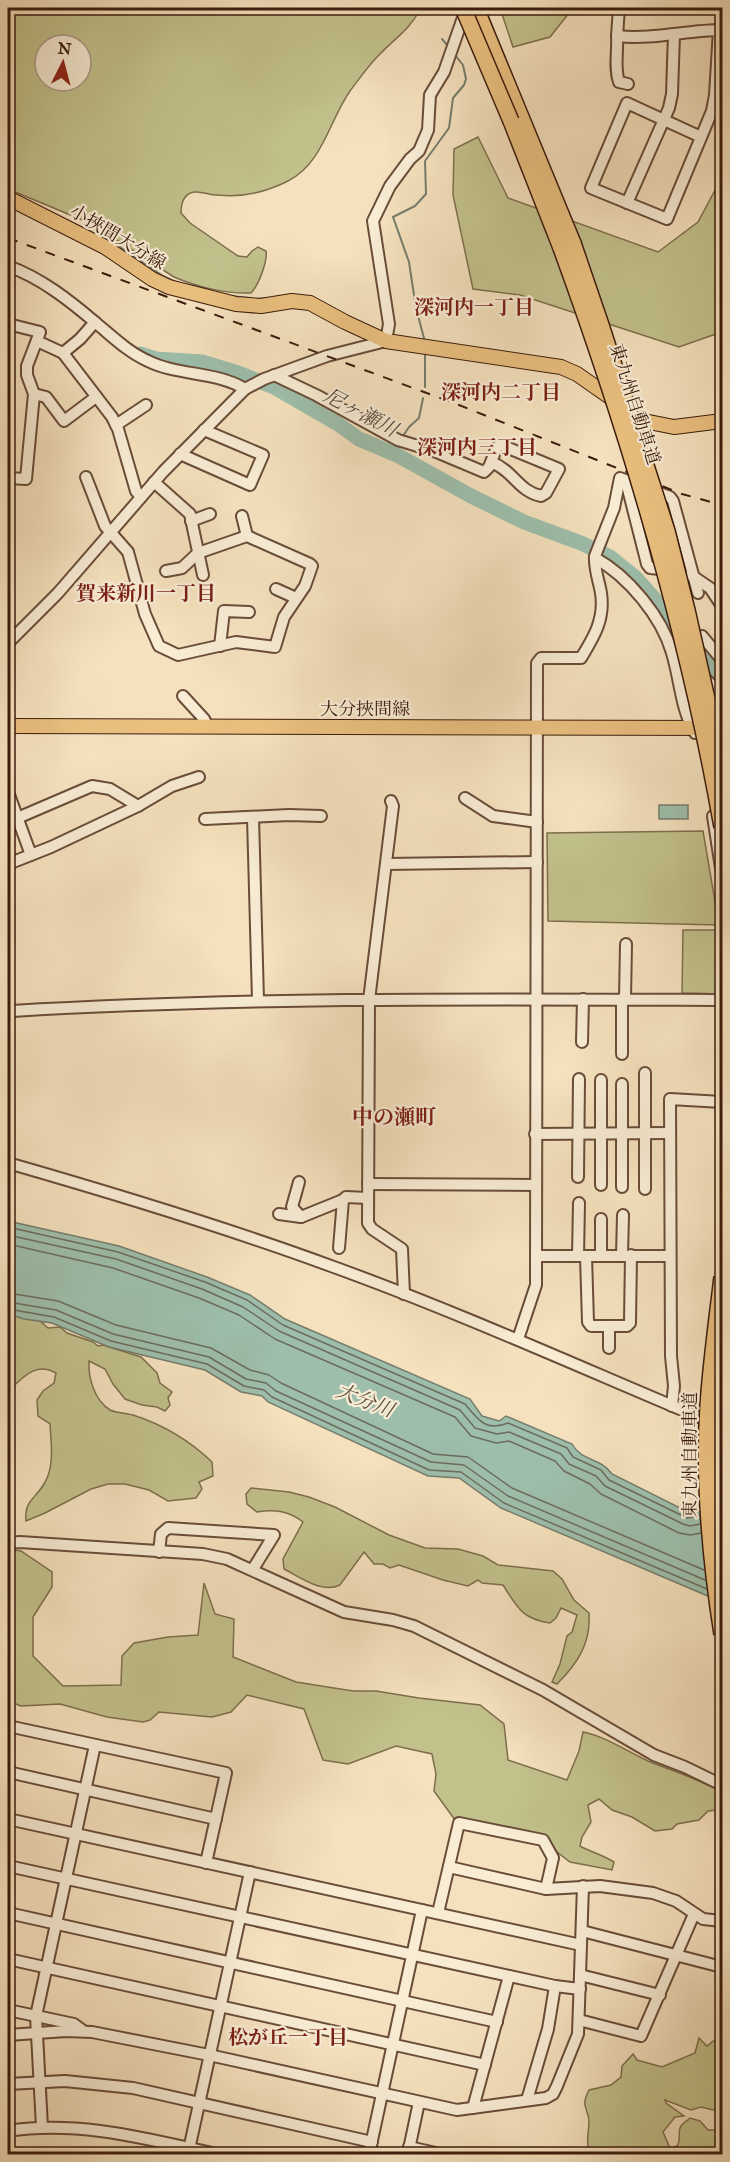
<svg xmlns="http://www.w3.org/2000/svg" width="730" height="2162" font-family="'IM FELL Great Primer','Noto Serif JP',serif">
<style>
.green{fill:#c2c18c;stroke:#7e6e4c;stroke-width:1.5;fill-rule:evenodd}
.water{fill:#9dbeab;stroke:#767d6c;stroke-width:1.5}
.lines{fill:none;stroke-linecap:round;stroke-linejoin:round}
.shore{stroke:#6c6c5c;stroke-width:1.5}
.stream{stroke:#767d6c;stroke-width:2}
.river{stroke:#9dbeab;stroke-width:15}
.minor-casing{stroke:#6a4c39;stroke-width:14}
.major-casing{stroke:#3b1b0d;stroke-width:16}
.highway-casing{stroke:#3b1b0d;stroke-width:18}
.minor{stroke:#f8ecd5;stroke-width:10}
.major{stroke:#eac07f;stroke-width:14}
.highway{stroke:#eac07f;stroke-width:15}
.rail{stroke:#3b1b0d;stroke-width:2;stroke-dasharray:10 10;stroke-linecap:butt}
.highway-bridge-casing{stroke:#3b1b0d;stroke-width:18;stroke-linecap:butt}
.highway-bridge{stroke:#eac07f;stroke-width:15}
.labels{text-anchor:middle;stroke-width:4.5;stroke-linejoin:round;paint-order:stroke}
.street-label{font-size:18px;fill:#3b1b0d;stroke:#f8ecd5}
.neighbourhood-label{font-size:20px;font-weight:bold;fill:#7a1f14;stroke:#f8ecd5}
.water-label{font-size:20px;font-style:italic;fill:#584c3c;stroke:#f8ecd5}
.quarter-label{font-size:21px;font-weight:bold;fill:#7a1f14;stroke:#f8ecd5}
</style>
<rect width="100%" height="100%" fill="#f5e1be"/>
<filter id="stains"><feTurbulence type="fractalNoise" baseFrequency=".00333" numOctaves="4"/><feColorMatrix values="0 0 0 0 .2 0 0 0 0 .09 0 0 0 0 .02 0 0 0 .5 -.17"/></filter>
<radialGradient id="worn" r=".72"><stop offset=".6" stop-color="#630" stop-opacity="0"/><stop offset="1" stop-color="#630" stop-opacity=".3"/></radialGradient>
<!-- green -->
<g class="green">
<path d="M8 8H71L81 11 87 8H421C408 32 397 36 379 55 368 66 359 79 350 91 329 121 323 163 288 181 266 192 242 198 217 195 210 195 201 191 194 192 183 194 181 205 181 213L190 223 238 256 247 257 252 251 258 247 266 251C268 261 258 286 251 293 226 294 197 287 174 277L92 224 8 189ZM45 45H81V81H45Z"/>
<polygon points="500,8 573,8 550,37 513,47"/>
<polygon points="478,137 508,198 658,252 698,222 722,177 722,334 713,335 679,347 520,295 473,289 453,195 454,149"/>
<polygon points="703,831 719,925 548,921 547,833"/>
<polygon points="683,930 722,930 722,994 682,993"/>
<path d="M8 1311 39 1320 48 1328 60 1327 67 1333 93 1342 98 1346 103 1345 141 1357 157 1373 160 1383 172 1392 168 1398 170 1405 165 1411 157 1407 142 1405 125 1399 113 1384 105 1369 89 1361C88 1377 94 1400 110 1410 116 1413 126 1413 133 1415 164 1425 189 1440 212 1462L213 1476 199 1482 202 1489 196 1498 168 1501 149 1490 125 1484H108L91 1489 45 1513 26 1521C24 1501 35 1499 44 1484 55 1466 51 1444 50 1424L38 1416 37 1400 43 1391 54 1383 56 1373C35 1361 23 1378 8 1391Z"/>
<path d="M251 1488 289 1492 309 1497 335 1507 389 1535 425 1548 458 1549 483 1556 498 1565 553 1571 562 1579 574 1600 589 1613C591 1643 578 1663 557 1684L552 1682 560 1664 567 1636 572 1632 577 1615 561 1608 556 1618 550 1623C522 1619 517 1607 503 1585L482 1583 478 1580 468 1586 443 1580 399 1565 390 1568 383 1564H374L364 1552 340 1585C322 1594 300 1577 284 1569L283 1559 303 1522C289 1511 275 1509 257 1512L247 1504 246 1494Z"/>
<path d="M8 1549 21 1551 52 1572V1587L33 1617V1656L63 1686 121 1685 122 1656 134 1643 168 1637 198 1635 204 1583 215 1614 234 1619 233 1657 296 1682 353 1691H376L419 1698 480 1705 504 1724 508 1760 567 1780 579 1751 583 1732C607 1737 626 1751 648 1761 673 1771 699 1779 722 1792V1812L717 1810 708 1811 699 1820 677 1824 672 1829 655 1831 632 1817 612 1810 599 1799 588 1805 591 1822 582 1837 580 1846C591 1852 603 1855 614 1862L612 1870 570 1862 557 1852 546 1839 455 1820 434 1791 436 1774 432 1754 396 1746 348 1764 323 1760 304 1709 247 1695 231 1712 212 1717 159 1712 150 1720 143 1722 107 1717 60 1704 21 1706 8 1701Z"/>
<path d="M699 2038 707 2046 716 2039 722 2043V2109L713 2110 701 2107 691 2110 665 2100 666 2103 684 2116 675 2117 663 2132 670 2148 677 2146C681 2140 678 2135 680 2128 681 2124 687 2121 690 2118L700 2121 708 2130H718L715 2139V2154H578L588 2150C587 2140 588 2133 589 2124 590 2108 579 2109 589 2090L611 2085 621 2077 622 2066 633 2054 637 2060 662 2067 695 2053Z"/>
</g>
<!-- water -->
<g class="water">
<rect x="659" y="805" width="29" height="14"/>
<path d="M8 1221 119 1246 207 1277 250 1295 285 1319 470 1399 482 1416 499 1421 506 1416 572 1444C582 1462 600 1457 612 1474L690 1513 722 1504V1602L501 1508 459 1478 428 1476 268 1402 262 1396 241 1392 205 1370 109 1347 52 1323 24 1319 8 1314Z"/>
</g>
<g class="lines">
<!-- shore -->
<g class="shore">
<path d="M8 1227 118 1252 205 1282 247 1300 283 1325 465 1404C478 1420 486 1432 508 1423L567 1448 573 1457 601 1470 609 1480 687 1518 699 1516"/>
<polyline points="8,1235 116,1259 202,1289 243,1307 279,1331 460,1410 475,1428 497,1434 509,1432 561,1454 569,1464 596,1476 605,1486 683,1524 690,1526 700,1524"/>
<polyline points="8,1244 113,1268 199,1298 239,1315 275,1339 455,1417 471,1436 496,1443 509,1441 555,1461 564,1471 590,1484 601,1494 679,1533 690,1535 701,1533"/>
<polyline points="8,1293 58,1301 116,1325 211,1348 250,1370 269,1375 281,1383 433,1454 468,1457 512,1488 704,1570"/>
<polyline points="8,1302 56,1310 113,1334 209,1357 246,1379 266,1383 276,1391 431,1462 464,1465 508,1496 705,1580"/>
<polyline points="8,1309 54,1317 111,1341 207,1364 244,1386 264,1390 272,1397 429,1470 461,1472 504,1503 707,1589"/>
</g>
<!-- stream -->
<g class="stream">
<polyline points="442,39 448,46"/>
<polyline points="16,195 117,245 163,276 176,282"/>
<polyline points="231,296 249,298"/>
<polyline points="255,299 267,298"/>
<polyline points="425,342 416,308 409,262 393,217 415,206 426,194 425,161 449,128 453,98 464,85 466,79 463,65 455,55"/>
<polyline points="425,387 425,353"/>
<polyline points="403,436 409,427 419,418 423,398"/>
<polyline points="397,455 399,447"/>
</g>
<!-- river -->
<polyline class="river" points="140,354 156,359 202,362 238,373 274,387 338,424 359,439 397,455 471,496 524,522 581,543 610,557 635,577 704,655 722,688"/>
<defs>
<g id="minor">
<polyline points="617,36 619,8"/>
<path d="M628 84 619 82C614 68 618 52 617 36 653 40 687 30 722 30"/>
<polyline points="701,137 627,103 591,188 667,219 712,111 715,95 719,30"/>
<polyline points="627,203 669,108 672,94 674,34"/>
<path d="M8 266C41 278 69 300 96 323 113 337 128 352 148 361 178 376 216 371 245 389"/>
<polyline points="8,324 40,332 27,366 27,375 34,394 26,479 8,478"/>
<polyline points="37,341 63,353 112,417 118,429 136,491 141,497"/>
<polyline points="63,353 80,339 95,322"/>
<path d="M274 375 316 395 398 440 434 451 484 472 489 467 497 447 501 445 559 469 546 493 541 496C518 491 514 471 491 462"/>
<polyline points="34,394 46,397 64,421 96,397"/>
<polyline points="116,425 146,405"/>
<polyline points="180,454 250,485 263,455 204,430"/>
<polyline points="86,477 105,526 128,552 145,614 159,646 178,655 236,642 275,647 284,617 305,586 312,566 310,564 247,536 198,553 182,568 166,571"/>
<polyline points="154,482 190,514 203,575"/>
<polyline points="633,483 628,486 628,489 647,564 650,568 670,570"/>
<polyline points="242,516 247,536"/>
<polyline points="191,521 210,514"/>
<path d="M595 558C628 576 662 617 672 653 680 679 681 710 695 733"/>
<polyline points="691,575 710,588 722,606"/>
<polyline points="276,589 296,598"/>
<polyline points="702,636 722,660"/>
<polyline points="8,643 58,593 163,472 245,389 264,379 327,356 386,341 389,324 373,221 390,186 410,159 419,151 428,130 430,95 444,72 466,9"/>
<polyline points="220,646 224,611 249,612"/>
<polyline points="703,676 715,689 722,719"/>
<polyline points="183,696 204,719 208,727"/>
<polyline points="8,792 31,855"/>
<polyline points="465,798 493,816 537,822"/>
<polyline points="391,801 393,806 369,1000 368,1223 372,1229 402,1249 404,1294"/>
<polyline points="713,816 722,875"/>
<polyline points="253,817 258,1000"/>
<polyline points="205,819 289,815 321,816"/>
<polyline points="8,822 92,786 110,789 138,806"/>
<polyline points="8,864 51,847 138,806 172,786 199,777"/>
<polyline points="386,864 537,862"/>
<polyline points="625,999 626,944"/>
<path d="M8 1009 12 1011C248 997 485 999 722 1000"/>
<polyline points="582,1042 583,999"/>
<polyline points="622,1054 622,999"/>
<polyline points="601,1080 601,1185"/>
<polyline points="535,1134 670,1133"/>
<path d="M8 1163C116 1194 225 1227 331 1266 461 1313 586 1370 713 1423"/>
<polyline points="578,1177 579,1079"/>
<polyline points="299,1182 292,1207 301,1217"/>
<polyline points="368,1184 536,1185"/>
<polyline points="622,1187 622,1084"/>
<polyline points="645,1189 645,1073"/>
<polyline points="279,1214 301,1217 343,1200"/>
<polyline points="339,1248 343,1200 346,1197 368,1198"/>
<polyline points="622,1255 623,1215"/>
<polyline points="536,1256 670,1256"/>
<polyline points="578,1256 579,1203"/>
<polyline points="586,1256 588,1322 591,1326 627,1326 630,1323 631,1255"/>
<polyline points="601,1256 601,1219"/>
<path d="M518 1339 536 1285 537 663 541 658H581C594 637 605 619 601 593 599 581 594 569 595 556L614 508 620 478 670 497 673 501 698 593"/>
<polyline points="609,1348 609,1326"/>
<polyline points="672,1406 674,1386 671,1356 670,1099 722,1102"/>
<polyline points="8,1543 20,1542 203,1554 227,1559 344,1612 393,1620 414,1626 543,1690 654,1755 685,1767 722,1785"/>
<polyline points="159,1552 161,1534 168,1528 274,1535 253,1569"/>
<polyline points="8,1726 226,1773 206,1863"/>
<polyline points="8,1772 216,1819"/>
<polyline points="8,1819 581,1945"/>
<polyline points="8,1866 555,1986 580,1989"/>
<polyline points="449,1867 546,1889 600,1886 653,1893 676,1901 703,1919 722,1921"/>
<polyline points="8,1913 497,2022"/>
<polyline points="438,1913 459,1823 543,1840 553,1858 546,1889"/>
<polyline points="582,1931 718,1966"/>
<polyline points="8,1959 485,2065"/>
<polyline points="580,1975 660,1995"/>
<polyline points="8,2010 74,2024 82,2030"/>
<polyline points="579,2020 641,2036 694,1914"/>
<polyline points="8,2035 66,2031 92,2032 209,2055 457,2110 546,2098 553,2094 557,2086 578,2034 583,1886"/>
<polyline points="8,2084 65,2081 133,2088 372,2142"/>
<polyline points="527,2100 548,2029 555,1986"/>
<polyline points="473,2108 509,1976"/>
<polyline points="42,2127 36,2016 95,1745"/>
<path d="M8 2131C79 2120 147 2139 216 2154"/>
<polyline points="409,2147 440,2154"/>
<polyline points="188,2154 250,1872"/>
<polyline points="369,2154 422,1910"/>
<polyline points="408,2154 419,2102"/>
</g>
<g id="major">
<polyline points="8,198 105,247 152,279 169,287 236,304 261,306 292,301 310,303 345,322 386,341 561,367 577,374 644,421 674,427 722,421"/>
<polyline points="8,726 722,728"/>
</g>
<g id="highway">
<polyline points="476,8 573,243"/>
<polyline points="511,121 561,248"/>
</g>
</defs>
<!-- minor casing -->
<use href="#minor" class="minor-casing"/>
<!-- major casing -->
<use href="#major" class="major-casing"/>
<!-- highway casing -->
<use href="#highway" class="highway-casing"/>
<!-- minor -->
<use href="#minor" class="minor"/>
<!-- major -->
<use href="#major" class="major"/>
<!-- highway -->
<use href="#highway" class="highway"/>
<!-- rail -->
<polyline class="rail" points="8,238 459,405 682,494 722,505"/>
<defs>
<g id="highway-bridge">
<polyline points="463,8 511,121"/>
<polyline points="573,243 602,328 667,531 687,610 722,766"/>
<path d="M561 248C630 437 687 628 722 827"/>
<path d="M722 1277C717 1319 711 1362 708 1405 703 1481 710 1558 722 1634"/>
<path d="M722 1385C716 1440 716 1498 722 1554"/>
</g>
</defs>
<!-- highway-bridge casing -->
<use href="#highway-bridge" class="highway-bridge-casing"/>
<!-- highway-bridge -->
<use href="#highway-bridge" class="highway-bridge"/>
</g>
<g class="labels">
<!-- street labels -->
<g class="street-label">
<text transform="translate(118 237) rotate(31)" y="6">小挾間大分線</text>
<text transform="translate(635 404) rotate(72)" y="6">東九州自動車道</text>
<text x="365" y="715">大分挾間線</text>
<text transform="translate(690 1455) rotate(-90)" y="6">東九州自動車道</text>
</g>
<!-- neighbourhood labels -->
<g class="neighbourhood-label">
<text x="474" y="314">深河内一丁目</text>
<text x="501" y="399">深河内二丁目</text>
<text x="477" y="454">深河内三丁目</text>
<text x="146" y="600">賀来新川一丁目</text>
<text x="288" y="2044">松が丘一丁目</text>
</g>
<!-- water labels -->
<g class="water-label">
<text transform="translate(361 412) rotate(28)" y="7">尼ヶ瀬川</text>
<text transform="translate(365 1400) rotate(21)" y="7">大分川</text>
</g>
<!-- quarter labels -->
<g class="quarter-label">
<text x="394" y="1124">中の瀬町</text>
</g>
</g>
<!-- margin -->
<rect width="730" height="2162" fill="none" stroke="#f5e1be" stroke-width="30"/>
<rect x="9" y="9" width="712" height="2144" fill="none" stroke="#3b1b0d" stroke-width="3"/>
<rect x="15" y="15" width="700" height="2132" fill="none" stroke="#3b1b0d" stroke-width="1.5"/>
<!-- north arrow -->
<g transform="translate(63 63) rotate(6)"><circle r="28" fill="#f8ecd5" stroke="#ac9885" stroke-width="1.5"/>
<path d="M0-4.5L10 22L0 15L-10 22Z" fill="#8f2418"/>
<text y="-9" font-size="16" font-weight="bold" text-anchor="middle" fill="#3b1b0d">N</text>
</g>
<rect width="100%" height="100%" filter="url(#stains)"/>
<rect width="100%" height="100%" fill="url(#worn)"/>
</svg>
